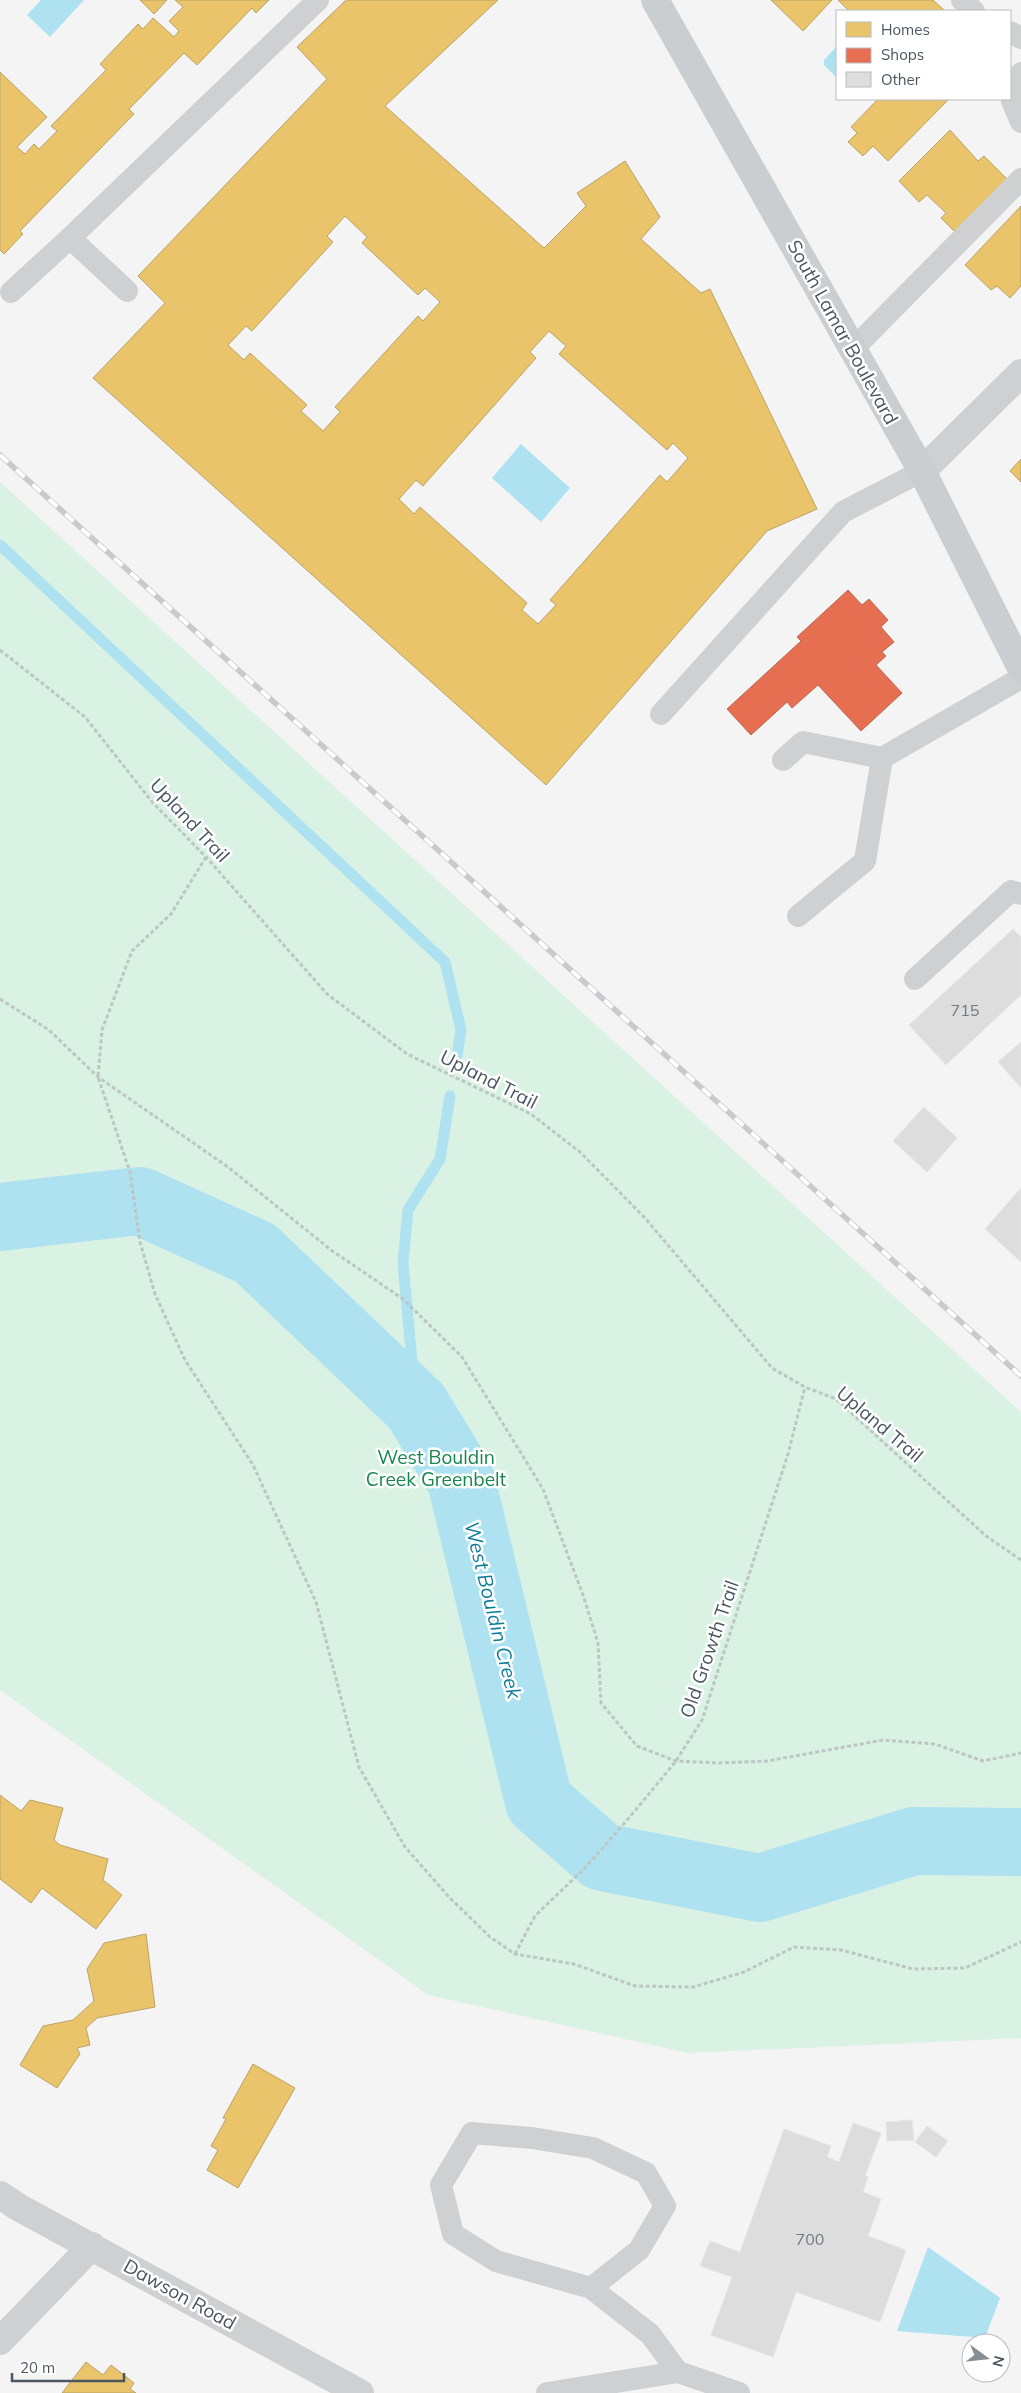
<svg xmlns="http://www.w3.org/2000/svg" width="1021" height="2393" font-family="Mulish,sans-serif">
<style>
.green{fill:#d9f2e3}
.water{fill:#aee2f0}
.homes{fill:#e9c46a;stroke:#b9a367;fill-rule:evenodd}
.shops{fill:#e76f51;stroke:#b86856}
.lines{fill:none;stroke-linecap:round;stroke-linejoin:round}
.stream{stroke:#aee2f0;stroke-width:11}
.river{stroke:#aee2f0;stroke-width:68}
.building{fill:#ddddde;stroke:#e5e6e7}
.path{stroke:#bcc7c4;stroke-width:3;stroke-dasharray:4 2.5;stroke-linecap:butt}
.service{stroke:#ced0d2;stroke-width:22}
.minor{stroke:#ced0d2;stroke-width:28}
.tertiary{stroke:#ced0d2;stroke-width:28}
.primary{stroke:#caced1;stroke-width:28}
.rail-casing{stroke:#c9cacc;stroke-width:5.5}
.rail{stroke:#fff;stroke-width:4;stroke-dasharray:11;stroke-linecap:butt}
.labels{text-anchor:middle;stroke-width:5;stroke-linejoin:round;paint-order:stroke}
.number-label{font-size:16px;fill:#707881}
.street-label{font-size:19px;fill:#4a5661;stroke:#fff}
.park-label{font-size:19px;fill:#17864f;stroke:#fff}
.water-label{font-size:20px;font-style:italic;fill:#0c7c9b;stroke:#fff}
</style>
<rect width="100%" height="100%" fill="#f4f4f4"/>
<!-- green -->
<polygon class="green" points="0,482 1021,1412 1021,2038 688,2053 428,1995 0,1690"/>
<!-- water -->
<g class="water">
<polygon points="41,0 84,0 50,37 27,15"/>
<polygon points="837,46 837,78 824,65 824,60"/>
<polygon points="521,444 570,488 541,522 492,478"/>
<polygon points="928,2247 1000,2298 985,2338 897,2331"/>
</g>
<!-- homes -->
<g class="homes">
<polygon points="140,0 167,0 154,14"/>
<polygon points="175,0 269,0 256,13 252,8 197,65 184,53 129,109 134,114 20,231 23,234 4,254 0,250 0,72 47,117 17,147 25,154 34,144 39,149 57,131 51,126 106,70 100,64 138,24 143,29 153,18 174,37 179,31 169,21 183,7"/>
<path d="M346 0H498L385 106 544 248 586 206 577 193 625 161 660 217 641 239 701 293 710 289 817 509 767 531 546 785 93 378 165 303 138 276 327 79 297 47ZM345 216 367 237 362 243 418 295 425 288 440 302 423 321 418 316 335 407 340 412 323 431 301 411 307 405 250 353 244 360 228 345 246 326 252 331 333 242 327 236ZM549 331 566 346 559 354 667 450 673 443 688 458 667 482 660 475 550 600 556 605 538 624 522 610 527 603 420 507 414 514 399 499 416 480 423 486 536 358 530 352Z"/>
<polygon points="771,0 832,0 803,31"/>
<polygon points="838,0 933,0 945,11 849,11"/>
<polygon points="878,99 949,99 888,161 873,146 863,156 848,142 857,133 851,127"/>
<polygon points="950,130 978,161 984,156 1008,180 955,232 941,218 946,213 927,195 919,202 899,181"/>
<polygon points="1021,206 1021,286 1010,298 997,286 991,290 965,265"/>
<polygon points="1021,459 1021,482 1010,471"/>
<polygon points="0,1795 21,1811 30,1800 63,1808 54,1840 60,1845 108,1859 103,1880 122,1895 96,1929 42,1888 31,1903 0,1879"/>
<polygon points="146,1934 155,2007 97,2018 86,2028 90,2045 77,2048 80,2054 57,2088 20,2065 43,2026 73,2020 94,2001 87,1969 104,1943"/>
<polygon points="253,2064 295,2088 238,2188 207,2170 218,2150 211,2146 226,2119 223,2118"/>
<polygon points="86,2362 103,2375 111,2365 134,2383 130,2389 136,2393 62,2393"/>
</g>
<!-- shops -->
<polygon class="shops" points="848,590 862,605 869,599 888,620 881,627 894,642 882,652 886,656 876,665 902,693 861,731 818,685 792,708 787,702 751,735 727,709 801,641 797,637"/>
<g class="lines">
<!-- stream -->
<g class="stream">
<polyline points="0,545 445,962 461,1030 457,1056"/>
<polyline points="416,1406 403,1263 408,1210 440,1159 450,1096"/>
</g>
<!-- river -->
<polyline class="river" points="0,1217 140,1201 255,1253 416,1406 461,1480 539,1802 602,1857 760,1888 914,1841 1021,1842"/>
</g>
<!-- building -->
<g class="building">
<polygon points="1013,929 1021,937 1021,995 946,1065 909,1025"/>
<polygon points="1021,1042 1021,1088 998,1062"/>
<polygon points="924,1107 957,1138 927,1172 893,1141"/>
<polygon points="1021,1188 1021,1262 985,1229"/>
<polygon points="912,2120 914,2140 887,2141 886,2122"/>
<polygon points="853,2123 881,2133 865,2176 868,2177 863,2192 881,2199 868,2236 906,2250 880,2322 796,2292 773,2357 711,2335 732,2277 700,2266 710,2241 740,2252 784,2129 831,2146 827,2157 839,2162"/>
<polygon points="927,2126 948,2141 936,2157 915,2142"/>
</g>
<g class="lines">
<!-- path -->
<g class="path">
<polyline points="0,650 85,717 153,803 206,857 327,994 407,1054 531,1114 581,1153 645,1218 772,1368 805,1387 836,1399 986,1536 1021,1560"/>
<polyline points="206,857 171,914 132,951 102,1030 98,1077 130,1172 140,1242 155,1294 185,1360 253,1465 316,1602 359,1767 405,1847 449,1897 490,1937 515,1954 574,1964 635,1986 693,1987 744,1972 794,1947 841,1950 913,1969 965,1968 1021,1942"/>
<polyline points="0,999 49,1030 98,1077 228,1167 331,1250 403,1299 462,1357 543,1489 583,1595 598,1643 601,1703 637,1746 676,1761 719,1763 767,1761 883,1740 935,1744 983,1761 1021,1753"/>
<polyline points="515,1954 535,1916 586,1867 634,1812 676,1761 702,1720 788,1454 805,1387"/>
</g>
<!-- service -->
<g class="service">
<polyline points="962,0 974,11"/>
<polyline points="1010,32 1021,38"/>
<polyline points="1021,73 1012,101 1021,122"/>
<polyline points="70,238 127,291"/>
<polyline points="11,292 70,238 318,0"/>
<polyline points="853,349 1021,179"/>
<polyline points="661,714 843,512 922,471"/>
<polyline points="783,760 803,742 882,758"/>
<polyline points="798,916 865,861 882,758 1021,678"/>
<polyline points="915,979 1011,891 1021,894"/>
<polyline points="591,2288 639,2250 665,2206 646,2173 593,2148 532,2138 472,2133 441,2185 453,2234 496,2261 591,2288 650,2334 678,2372 739,2393"/>
<polyline points="547,2393 678,2372"/>
</g>
<!-- minor -->
<g class="minor">
<polyline points="922,471 1021,373"/>
<polyline points="0,2341 92,2246"/>
</g>
<!-- tertiary -->
<polyline class="tertiary" points="0,2195 18,2207 360,2393"/>
<!-- primary -->
<polyline class="primary" points="655,0 922,471 1021,668"/>
<defs>
<polyline id="rail" points="0,455 1021,1376"/>
</defs>
<!-- rail casing -->
<use href="#rail" class="rail-casing"/>
<!-- rail -->
<use href="#rail" class="rail"/>
</g>
<g class="labels">
<!-- number labels -->
<g class="number-label">
<text x="965" y="1016">715</text>
<text x="810" y="2245">700</text>
</g>
<!-- street labels -->
<g class="street-label">
<text transform="translate(843 332) rotate(61)" y="7">South Lamar Boulevard</text>
<text transform="translate(190 820) rotate(47)" y="7">Upland Trail</text>
<text transform="translate(489 1079) rotate(27)" y="7">Upland Trail</text>
<text transform="translate(880 1424) rotate(40)" y="7">Upland Trail</text>
<text transform="translate(709 1649) rotate(-71)" y="7">Old Growth Trail</text>
<text transform="translate(180 2294) rotate(29)" y="7">Dawson Road</text>
</g>
<!-- park labels -->
<g class="park-label">
<text x="436" y="1464">West Bouldin<tspan x="436" dy="22">Creek Greenbelt</tspan></text>
</g>
<!-- water labels -->
<g class="water-label">
<text transform="translate(493 1610) rotate(76)" y="7">West Bouldin Creek</text>
</g>
</g>
<!-- legend -->
<rect x="836" y="10" width="175" height="90" fill="#ffffff" stroke="#b7bbc0"/>
<rect x="846" y="22" width="25" height="15" fill="#e9c46a" stroke="#b7bbc0"/>
<text x="881" y="35" font-size="15" fill="#4a5661">Homes</text>
<rect x="846" y="48" width="25" height="15" fill="#e76f51" stroke="#b7bbc0"/>
<text x="881" y="60" font-size="15" fill="#4a5661">Shops</text>
<rect x="846" y="72" width="25" height="15" fill="#ddddde" stroke="#b7bbc0"/>
<text x="881" y="85" font-size="15" fill="#4a5661">Other</text>
<!-- north arrow -->
<g transform="translate(986 2358) rotate(105)"><circle r="24" fill="#ffffff" stroke="#b7bbc0"/>
<path d="M0-4L9 19L0 12L-9 19Z" fill="#868d94"/>
<text y="-8" font-size="14" font-weight="bold" text-anchor="middle" fill="#4a5661">N</text>
</g>
<!-- scale -->
<path d="M12 2373v8h112v-8" fill="none" stroke="#4a5661" stroke-width="2.5"/>
<text x="20" y="2373" font-size="15" fill="#4a5661" stroke="#ffffff" stroke-width="4" paint-order="stroke">20 m</text>
</svg>
